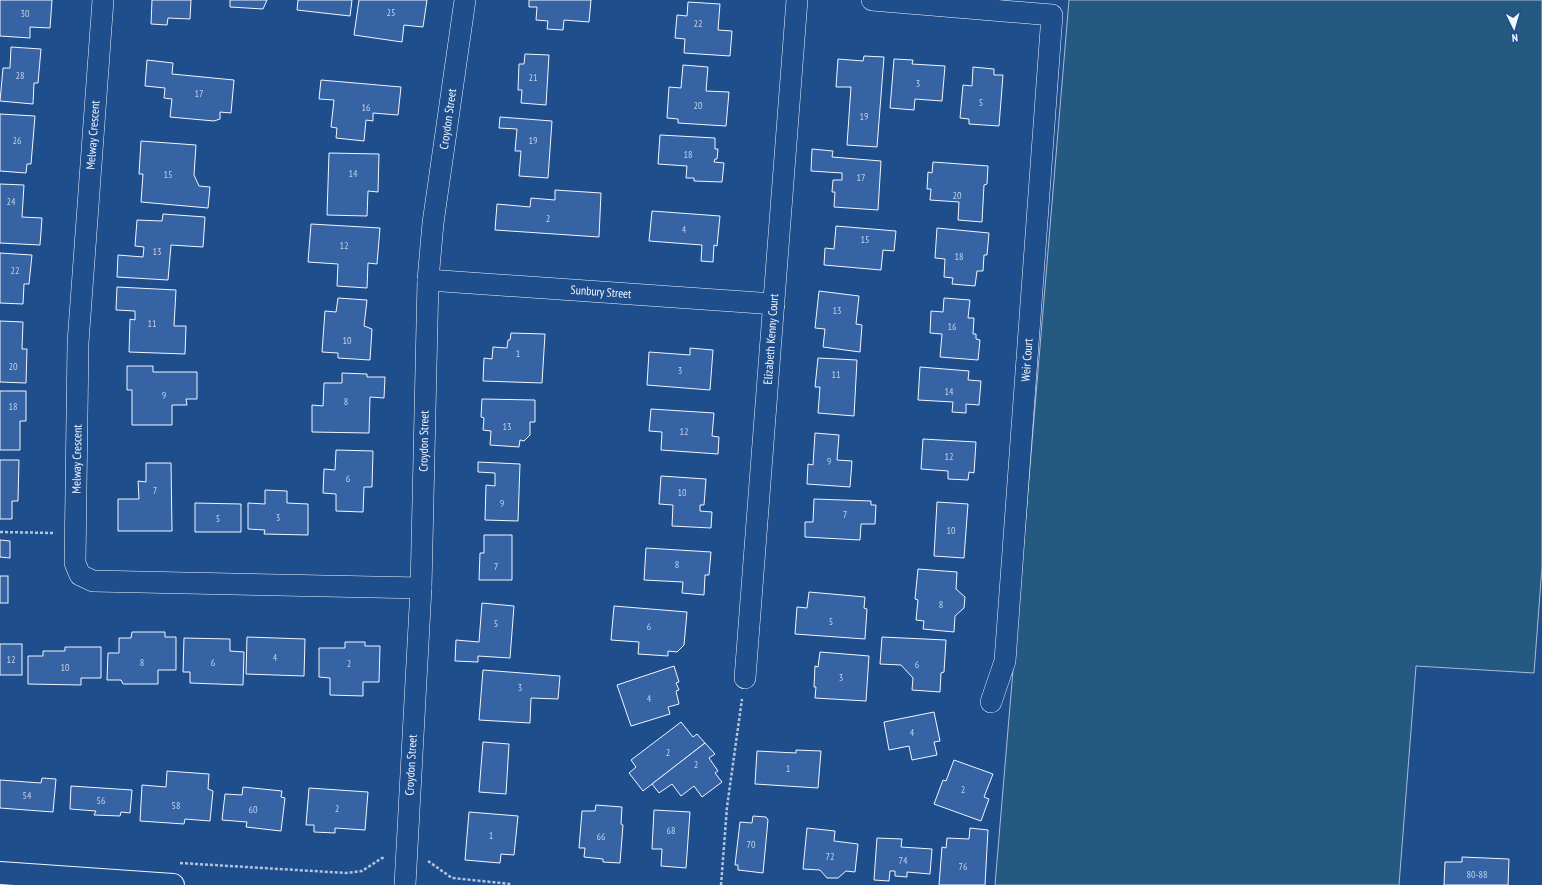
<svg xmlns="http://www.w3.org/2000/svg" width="1542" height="885" font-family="'PT Sans Narrow',sans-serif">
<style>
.green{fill:#245a82;stroke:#a8bbd7}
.building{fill:#3563a3;stroke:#f2f6ff}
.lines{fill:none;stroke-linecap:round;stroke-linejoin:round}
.minor-casing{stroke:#f2f6ff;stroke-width:22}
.tertiary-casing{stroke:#f2f6ff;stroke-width:24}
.path{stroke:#b3c4dc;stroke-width:2.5;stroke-dasharray:3 2;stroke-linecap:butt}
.minor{stroke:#1f4e8c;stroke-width:21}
.tertiary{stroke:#1f4e8c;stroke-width:22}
.labels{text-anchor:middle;stroke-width:3;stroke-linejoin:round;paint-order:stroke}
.number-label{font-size:10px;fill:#c3d1e8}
.street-label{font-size:12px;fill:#f2f6ff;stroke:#1f4e8c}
</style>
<rect width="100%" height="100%" fill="#1f4e8c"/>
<!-- green -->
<polygon class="green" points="1069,0 1542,0 1542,567 1534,673 1416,666 1399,885 995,885"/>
<!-- building -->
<g class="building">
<polygon points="0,0 52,0 50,28 30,27 30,38 0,36"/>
<polygon points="152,0 191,0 190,19 168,18 167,25 151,24"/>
<polygon points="230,0 267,0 263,9 230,7"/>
<polygon points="298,0 352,0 350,16 297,10"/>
<polygon points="359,0 427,0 423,27 404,25 402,42 354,35"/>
<polygon points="529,0 591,0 589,22 564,20 563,30 547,29 548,21 536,20 537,7 529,7"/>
<polygon points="688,2 720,4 718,30 732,31 730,56 684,53 685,39 675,38 677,15 687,16"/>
<polygon points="11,47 41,49 38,83 34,83 33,104 0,101 3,68 10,68"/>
<polygon points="525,54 549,55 546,105 521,103 522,90 518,90 519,64 524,64"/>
<polygon points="864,56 884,57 877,147 847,145 851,87 836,87 838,59 863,61"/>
<polygon points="894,59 913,60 912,64 945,66 942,101 915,99 914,110 890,108"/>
<polygon points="147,60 173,63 172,74 234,80 231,113 220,112 220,119 214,121 170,117 172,99 164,98 165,88 145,86"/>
<polygon points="683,65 708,67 706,91 729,92 726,126 678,123 678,119 667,118 669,87 681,88"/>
<polygon points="973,67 994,69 994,75 1003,75 999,126 969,124 969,119 960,118 963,85 972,86"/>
<polygon points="321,80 401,87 398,115 373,113 373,121 366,120 364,141 336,138 337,128 331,127 334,100 319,99"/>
<polygon points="0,114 35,116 31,164 27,164 26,173 0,171"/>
<polygon points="500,117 552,121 548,178 519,176 521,151 515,151 517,129 499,128"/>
<polygon points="660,135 715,138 715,149 718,149 717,159 715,159 714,162 724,163 722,182 694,181 694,178 686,178 687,166 658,164"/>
<polygon points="141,141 196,145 194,175 199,186 210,187 208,208 141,202 143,174 139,174"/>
<polygon points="812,149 833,151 832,157 881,161 878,210 834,207 835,192 832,192 833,180 842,180 842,173 811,171"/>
<polygon points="329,153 379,154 378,192 368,191 367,216 327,215"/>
<polygon points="933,162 988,166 987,184 984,185 982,222 958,220 959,202 930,200 931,189 927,189 928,172 932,173"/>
<polygon points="0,184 24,185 22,217 42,218 40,245 0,243"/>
<polygon points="555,190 601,193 599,237 495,230 497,204 530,207 531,198 555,200"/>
<polygon points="652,211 720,216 717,246 714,245 713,262 701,261 702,245 649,241"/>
<polygon points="163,214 205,217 203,247 171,245 168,280 117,277 118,255 143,257 144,247 135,246 137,220 162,221"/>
<polygon points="311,224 380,228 377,264 368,263 367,288 337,286 338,264 308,262"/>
<polygon points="836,226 896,231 894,251 883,250 881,270 824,265 825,248 834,249"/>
<polygon points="937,228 989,233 987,255 984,255 983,271 977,271 975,286 952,284 953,278 944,277 945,259 935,258"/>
<polygon points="0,253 32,255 29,284 24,284 23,304 0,303"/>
<polygon points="117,287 176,290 174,326 186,326 185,354 129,352 130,319 135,320 135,311 116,310"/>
<polygon points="819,291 859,296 856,324 862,325 860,352 823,347 825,329 815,328"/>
<polygon points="338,298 367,300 364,326 372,329 370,360 338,358 338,353 322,352 325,311 336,312"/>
<polygon points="944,298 970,300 968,318 974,318 973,334 976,334 976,339 980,340 978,360 940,357 942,334 930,333 931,311 943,312"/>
<polygon points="0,321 23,322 22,349 27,349 26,383 0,382"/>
<polygon points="511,333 545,334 542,383 483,381 484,358 492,359 493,347 507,348 508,340 510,340"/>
<polygon points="690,348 713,350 710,390 647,385 649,352 690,355"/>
<polygon points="818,358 857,360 854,416 818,413 820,387 815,387"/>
<polygon points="127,366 153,366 153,372 197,372 197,399 186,399 187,405 172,405 172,425 132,425 132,390 127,390"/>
<polygon points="920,367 969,371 968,380 981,381 979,405 966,404 966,413 952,412 953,402 918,400"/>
<polygon points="342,373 367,374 367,377 385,377 384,398 370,397 369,433 312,432 312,405 323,406 324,383 342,383"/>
<polygon points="0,391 26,391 26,421 20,421 20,450 0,450"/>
<polygon points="482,399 535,400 535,422 530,422 530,435 524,441 520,440 519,447 490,445 491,431 483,430 484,418 481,417"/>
<polygon points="651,409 714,413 712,436 719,437 718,454 661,450 662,432 649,431"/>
<polygon points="815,433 839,435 837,460 852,461 850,487 807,484 808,464 813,465"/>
<polygon points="923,439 976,442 974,473 969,472 968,480 948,479 948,471 921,469"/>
<polygon points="336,450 373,451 372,487 364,487 363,512 336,511 336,494 323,493 324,469 335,470"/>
<polygon points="0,460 19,460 18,501 12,501 12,519 0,519"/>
<polygon points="478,462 520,464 518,521 485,520 486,485 495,486 495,473 478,472"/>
<polygon points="146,463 171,463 172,531 118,531 118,499 139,499 138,481 146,482"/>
<polygon points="661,476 706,479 704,505 700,505 700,511 712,512 711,528 672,526 673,505 659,504"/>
<polygon points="265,490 287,491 287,503 308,504 308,535 264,534 265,530 248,529 248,503 265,504"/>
<polygon points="814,499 871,501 871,505 876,505 875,524 861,524 860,540 805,537 805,522 813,522"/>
<polygon points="937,502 968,504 964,558 934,556"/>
<polygon points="195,503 241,504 241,532 195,532"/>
<polygon points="484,535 512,535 512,580 479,580 480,553 484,553"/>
<polygon points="0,540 10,541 10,558 0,557"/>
<polygon points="646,548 711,552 709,575 705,575 704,595 682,593 683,582 644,580"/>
<polygon points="918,569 957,572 956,589 965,597 964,608 955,616 954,632 923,629 924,621 916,620 918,600 915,599"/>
<rect x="0" y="576" width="8" height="27"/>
<polygon points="809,592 865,597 864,608 867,609 865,639 795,634 797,607 807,608"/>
<polygon points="482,603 514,606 510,658 478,656 478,662 455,661 456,640 479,642"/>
<polygon points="614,606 687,612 684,645 677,652 668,651 668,656 638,654 639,642 611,640"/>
<polygon points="132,632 165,632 165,637 176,637 176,670 158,670 158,684 123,684 121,680 107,680 108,653 119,653 119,638 131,638"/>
<polygon points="247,637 305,639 304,676 246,674"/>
<polygon points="882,637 946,640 944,672 941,673 940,692 912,690 913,678 901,665 880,664"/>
<polygon points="184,638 230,639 230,651 244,652 243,685 190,683 190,672 183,672"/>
<polygon points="345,642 365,642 365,646 380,646 379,682 363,682 363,696 330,695 330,678 319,677 319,648 345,648"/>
<rect x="0" y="644" width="22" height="31"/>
<polygon points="65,647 101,647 101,678 81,678 81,685 28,684 28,656 43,656 43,651 65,651"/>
<polygon points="820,652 869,656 866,701 815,698 816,687 814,687 815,666 818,667"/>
<polygon points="674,666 679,682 676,683 679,690 676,691 679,704 668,707 670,714 631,726 617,685"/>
<polygon points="483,670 560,676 558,699 531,698 530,723 479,720"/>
<polygon points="934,712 940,741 934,742 937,755 912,760 909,746 889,750 884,722"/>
<polygon points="681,722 693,737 697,734 705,743 643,791 629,773 636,767 631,760"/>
<polygon points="483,742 509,744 506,794 479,792"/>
<polygon points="705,743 715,754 709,758 718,771 715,773 722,782 702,797 694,786 681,796 672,784 659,793 652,784"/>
<polygon points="796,750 821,751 818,788 755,784 757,751 796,753"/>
<polygon points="954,760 993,774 984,797 989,799 981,821 934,804 943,780 946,781"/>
<polygon points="167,771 209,774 208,789 213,791 210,821 185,819 184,824 140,821 142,785 166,787"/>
<polygon points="42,778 56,779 53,812 0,808 0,780 41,783"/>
<polygon points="71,786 132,790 130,813 121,812 120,816 94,815 96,811 70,809"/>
<polygon points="243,787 282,791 281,797 285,798 281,831 246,827 247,822 222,820 225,794 242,795"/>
<polygon points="309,788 368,792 365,830 335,828 335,833 314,832 314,825 306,825"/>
<polygon points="596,805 622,807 621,824 623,825 620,863 603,862 603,859 584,857 585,848 579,848 582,811 595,811"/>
<polygon points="654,810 690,812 686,868 661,866 662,849 652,849"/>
<polygon points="469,812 518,816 514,855 501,854 500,863 465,860"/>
<polygon points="753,816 766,817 768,820 763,873 738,870 738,865 735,865 740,822 752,823"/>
<polygon points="807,828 835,831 834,841 858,844 855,872 846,871 838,878 827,878 820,870 803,869"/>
<polygon points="970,828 988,830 985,885 939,885 942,847 946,848 947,838 969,839"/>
<polygon points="877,838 902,839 901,847 932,849 930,874 907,872 907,877 895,876 895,871 890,871 889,881 874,880"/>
<polygon points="1462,857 1509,859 1508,885 1444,885 1445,862 1462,862"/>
</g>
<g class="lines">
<defs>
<g id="minor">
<polyline points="103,0 78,343 75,563 80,575 93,581 421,588"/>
<polyline points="872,0 1052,15 1005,661 991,702"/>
<polyline points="428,280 774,304"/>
<polyline points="745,678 797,0"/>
<polyline points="405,885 421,588 428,280 433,223 465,0"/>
</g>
<polyline id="tertiary" points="0,873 173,885"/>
</defs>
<!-- minor casing -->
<use href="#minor" class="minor-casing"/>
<!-- tertiary casing -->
<use href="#tertiary" class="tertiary-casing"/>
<!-- path -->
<g class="path">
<polyline points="0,532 53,533"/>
<polyline points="428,861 452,878 511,884"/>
<polyline points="180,863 346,873 362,871 382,858 385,858"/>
<polyline points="721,885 727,807 742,699"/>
</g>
<!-- minor -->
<use href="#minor" class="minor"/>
<!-- tertiary -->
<use href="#tertiary" class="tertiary"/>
</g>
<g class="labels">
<!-- number labels -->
<g class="number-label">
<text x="391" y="16">25</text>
<text x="25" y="17">30</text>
<text x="698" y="27">22</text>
<text x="20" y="79">28</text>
<text x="533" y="81">21</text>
<text x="918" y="87">3</text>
<text x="199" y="97">17</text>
<text x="981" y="106">5</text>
<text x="698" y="109">20</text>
<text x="366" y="111">16</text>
<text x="864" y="120">19</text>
<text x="17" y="144">26</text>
<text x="533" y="144">19</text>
<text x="688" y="158">18</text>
<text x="353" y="177">14</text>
<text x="168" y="178">15</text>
<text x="861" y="181">17</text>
<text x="957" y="199">20</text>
<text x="11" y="205">24</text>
<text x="548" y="222">2</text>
<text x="684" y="233">4</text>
<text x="865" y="243">15</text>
<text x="344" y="249">12</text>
<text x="157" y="255">13</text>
<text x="959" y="260">18</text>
<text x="15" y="274">22</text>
<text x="837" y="314">13</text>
<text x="152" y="327">11</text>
<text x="952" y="330">16</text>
<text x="347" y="344">10</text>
<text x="518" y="357">1</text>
<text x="13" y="370">20</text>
<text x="680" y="374">3</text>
<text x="836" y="378">11</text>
<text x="949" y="395">14</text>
<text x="164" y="399">9</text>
<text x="346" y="405">8</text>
<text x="13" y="410">18</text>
<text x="507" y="430">13</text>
<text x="684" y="435">12</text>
<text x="949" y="460">12</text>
<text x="829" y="465">9</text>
<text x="348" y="482">6</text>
<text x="155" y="494">7</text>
<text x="682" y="496">10</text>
<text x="502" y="507">9</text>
<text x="845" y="518">7</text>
<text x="278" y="521">3</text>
<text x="218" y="522">5</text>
<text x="951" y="534">10</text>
<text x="677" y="568">8</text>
<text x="496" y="570">7</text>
<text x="941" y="608">8</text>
<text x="831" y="625">5</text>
<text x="496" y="627">5</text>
<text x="649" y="630">6</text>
<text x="275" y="661">4</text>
<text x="11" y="663">12</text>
<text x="142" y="666">8</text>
<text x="213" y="666">6</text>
<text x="349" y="667">2</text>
<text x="917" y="668">6</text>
<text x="65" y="671">10</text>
<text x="841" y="681">3</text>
<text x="520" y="691">3</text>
<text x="649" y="702">4</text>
<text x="912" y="736">4</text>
<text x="668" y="756">2</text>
<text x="696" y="768">2</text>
<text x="788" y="772">1</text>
<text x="963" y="793">2</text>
<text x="27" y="799">54</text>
<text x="101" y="804">56</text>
<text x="176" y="809">58</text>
<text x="337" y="812">2</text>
<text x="253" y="813">60</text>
<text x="671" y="834">68</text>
<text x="491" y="839">1</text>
<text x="601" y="840">66</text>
<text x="751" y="848">70</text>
<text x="830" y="860">72</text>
<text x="903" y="864">74</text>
<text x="963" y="870">76</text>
<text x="1477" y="878">80-88</text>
</g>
<!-- street labels -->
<g class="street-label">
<text transform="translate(448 119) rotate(-82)" y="4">Croydon Street</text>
<text transform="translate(93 135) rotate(-86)" y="4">Melway Crescent</text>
<text transform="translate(601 292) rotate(4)" y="4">Sunbury Street</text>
<text transform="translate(771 339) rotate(-86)" y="4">Elizabeth Kenny Court</text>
<text transform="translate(1027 360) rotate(-86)" y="4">Weir Court</text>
<text transform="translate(424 441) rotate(-89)" y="4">Croydon Street</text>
<text transform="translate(77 459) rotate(-89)" y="4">Melway Crescent</text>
<text transform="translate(411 765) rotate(-87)" y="4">Croydon Street</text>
</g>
</g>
<!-- north arrow -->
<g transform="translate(1514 28) rotate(175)" stroke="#1f4e8c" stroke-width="3" paint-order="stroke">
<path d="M0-3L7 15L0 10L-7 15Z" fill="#f2f6ff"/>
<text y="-6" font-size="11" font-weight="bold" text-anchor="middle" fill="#f2f6ff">N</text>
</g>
</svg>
